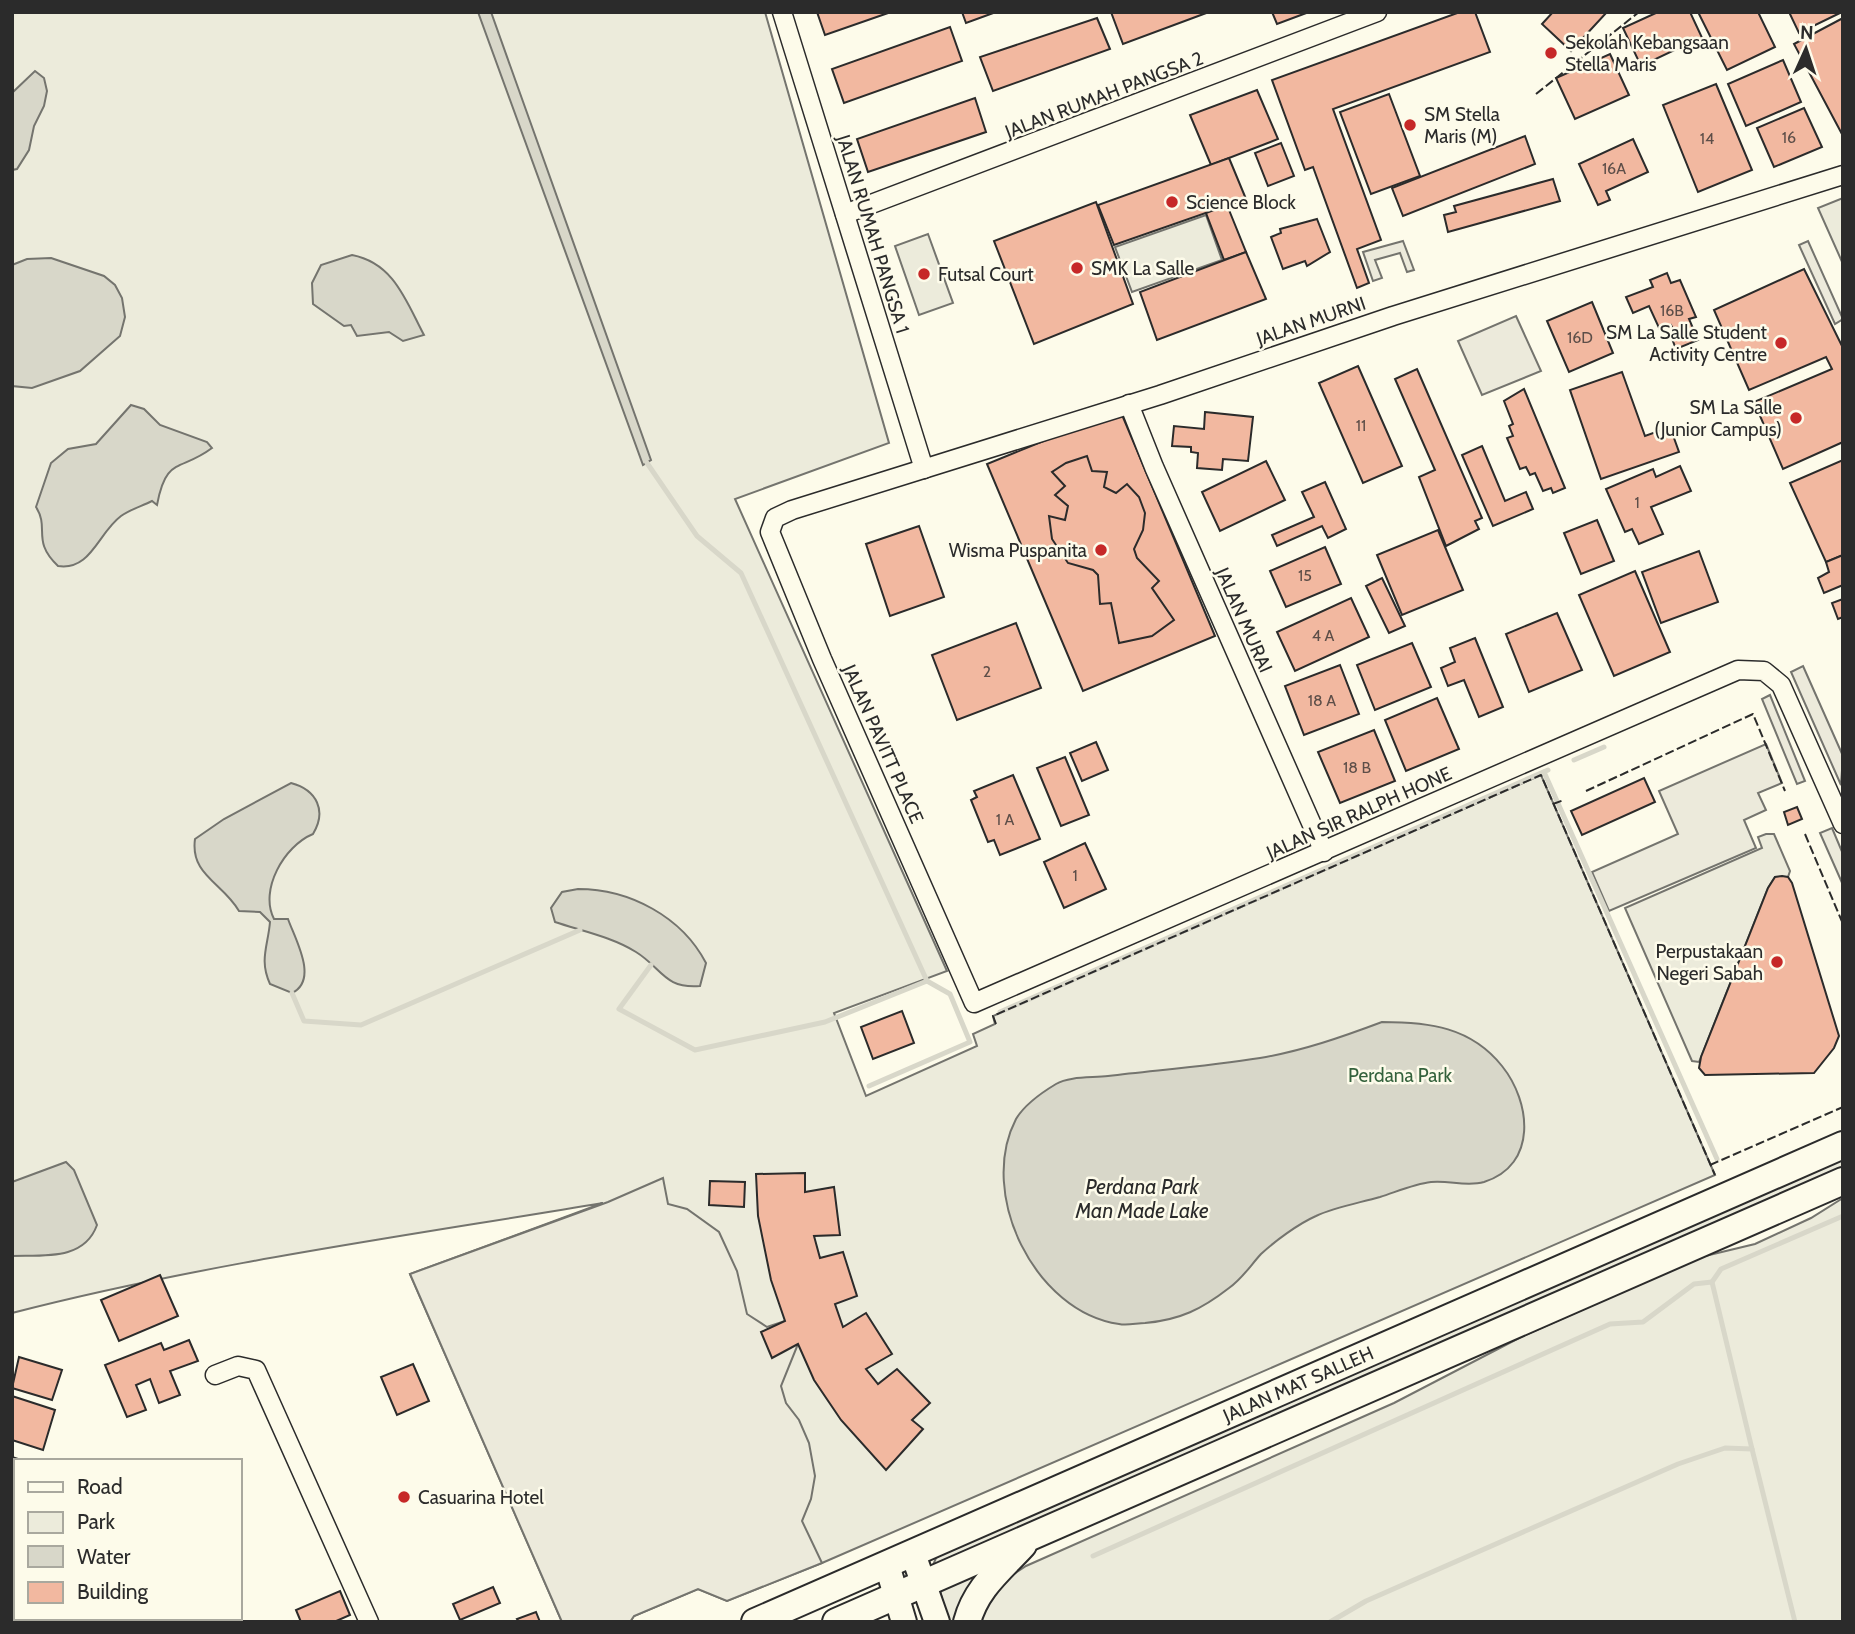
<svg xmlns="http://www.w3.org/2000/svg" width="1855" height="1634" viewBox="0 0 1855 1634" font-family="Cabin,sans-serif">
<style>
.green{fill:#ecebdb;stroke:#74746e;stroke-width:2}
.parking{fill:#eceadb;stroke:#74746e;stroke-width:2}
.water{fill:#d8d7c9;stroke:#74746e;stroke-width:2}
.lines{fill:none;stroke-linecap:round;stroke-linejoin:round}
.stream{stroke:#d8d7c9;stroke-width:5}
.building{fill:#f2b8a0;stroke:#2b2b2b;stroke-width:2}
.minor-casing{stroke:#2b2b2b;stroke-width:21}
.secondary-casing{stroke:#2b2b2b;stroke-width:28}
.primary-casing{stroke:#2b2b2b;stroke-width:30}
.minor{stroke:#fdfbea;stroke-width:18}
.secondary{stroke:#fdfbea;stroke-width:24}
.primary{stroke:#fdfbea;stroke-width:26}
.fence{stroke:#2b2b2b;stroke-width:2;stroke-dasharray:9 3.5;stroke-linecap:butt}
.poi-dot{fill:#c62828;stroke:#fdfbea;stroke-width:2.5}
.labels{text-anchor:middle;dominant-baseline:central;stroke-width:5;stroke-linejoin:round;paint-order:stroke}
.number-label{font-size:16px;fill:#5d4e48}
.poi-label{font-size:19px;fill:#2b2b2b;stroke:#fdfbea;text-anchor:start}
.street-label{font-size:19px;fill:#2b2b2b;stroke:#fdfbea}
.park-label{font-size:19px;fill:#34623c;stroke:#fdfbea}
.water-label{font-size:21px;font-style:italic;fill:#2b2b2b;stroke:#fdfbea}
</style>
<rect width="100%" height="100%" fill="#fdfbea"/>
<!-- green -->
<g class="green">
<path d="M12,12H765L889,443L735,499L947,971L834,1013L866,1096L977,1046L973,1034L995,1024L993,1016L1541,775L1715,1175L822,1563L727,1601L698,1589L634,1616L630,1622H562L410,1274L603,1203C406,1236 206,1263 12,1313Z"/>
<path d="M1843,198V264L1818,208Z"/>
<path d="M1206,215L1222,260L1132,292L1115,247Z"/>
<path d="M928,234L953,303L919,315L895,246Z"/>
<path d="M1766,834H1774L1790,871L1788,877H1775L1768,888L1699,1062L1692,1061L1625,908L1762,848L1758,837Z"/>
<path d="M1843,1156V1168L935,1567L933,1565L936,1558L949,1550Z"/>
<path d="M1843,1198V1622H977L999,1584L1026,1566L1394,1403L1521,1337L1701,1257L1755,1244L1811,1218Z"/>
<path d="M983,1569L956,1622H947L940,1590Z"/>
</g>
<!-- parking -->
<g class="parking">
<path d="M1403,241L1414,270L1407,272L1400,253L1375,260L1382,278L1373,281L1363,252Z"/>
<path d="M1808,241L1843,319L1835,324L1799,245Z"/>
<path d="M1516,316L1541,371L1482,395L1458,341Z"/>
<path d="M1803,666L1843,756L1841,785L1791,672Z"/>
<path d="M1770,695L1805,781L1797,784L1762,699Z"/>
<path d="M1766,744L1782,783L1758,793L1766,810L1744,820L1756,848L1609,911L1592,872L1678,834L1659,791Z"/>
<path d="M1832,828L1843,854V885L1820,833Z"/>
<path d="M663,1178L668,1204L687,1209L719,1232L737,1271L747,1314L767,1327L785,1321L798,1344L781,1386L786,1403L799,1420L809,1443L815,1476L811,1499L802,1521L822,1563L727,1601L698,1589L634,1616L630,1622H562L410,1274L608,1202Z"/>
</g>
<!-- water -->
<g class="water">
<path d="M478,12H491L651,460L643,465Z"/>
<path d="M35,71L44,78L47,91L44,106L34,126L29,150L17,169L12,170V93Z"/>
<path d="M352,255C394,263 406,301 424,335L403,341L389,332L357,336L351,325L344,326L313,304L312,283L321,265Z"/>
<path d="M51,258L104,276L115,285L122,298L125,317L120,336L80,371L32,388L12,386V265L27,259Z"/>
<path d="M131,405L144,409L160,425L207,442L212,448C180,472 166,456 157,505L152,501C142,506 129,510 121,516C98,533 91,571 58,566C31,540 50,529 36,507L51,463L68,449L96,444Z"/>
<path d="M291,783C317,790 327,811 313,834C284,846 259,890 274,919H288C295,939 319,980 292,993L270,984C259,960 268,946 270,922L260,912L239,911C223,883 190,875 195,839L224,819Z"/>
<path d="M578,889C630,889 682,917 706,963L700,986C664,989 662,968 636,952C612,937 582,931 555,922L551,908L562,892Z"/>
<path d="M1382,1022C1429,1022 1471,1027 1502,1066C1531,1102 1538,1165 1484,1182C1466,1187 1449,1180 1431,1182C1414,1184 1396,1192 1380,1197C1359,1203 1335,1207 1316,1216C1298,1224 1275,1241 1261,1254C1250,1266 1242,1279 1229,1288C1202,1309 1180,1320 1145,1323C1137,1323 1127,1326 1119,1324C1035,1312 977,1194 1016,1119C1025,1104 1041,1093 1056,1084C1069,1076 1092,1078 1108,1076C1159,1070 1210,1066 1260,1058C1302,1051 1342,1037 1382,1022Z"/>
<path d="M66,1162L74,1170L97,1225C84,1261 43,1255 12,1256V1182Z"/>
</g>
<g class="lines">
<!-- stream -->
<g class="stream">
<path d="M647,463L697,536L741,573L927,981L950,994L970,1042L869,1086"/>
<path d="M1574,760L1604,747"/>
<path d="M1544,772L1717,1159"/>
<path d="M651,965L619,1009L695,1050L825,1022L927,981"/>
<path d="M292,993L304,1021L361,1025L580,930"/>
<path d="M1000,1012L1548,770"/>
<path d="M1752,1449L1712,1282L1721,1269L1843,1216"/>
<path d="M1093,1556L1610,1324L1643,1322L1694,1284L1712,1282"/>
<path d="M1330,1622L1366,1601L1678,1464L1725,1448L1752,1449L1795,1622"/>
</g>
</g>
<!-- building -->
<g class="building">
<path d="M817,12H891L825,35Z"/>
<path d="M962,12H996L966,23Z"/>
<path d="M1111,12H1209L1123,44Z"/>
<path d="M1272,12H1309L1277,24Z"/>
<path d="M1460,12H1475L1490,52L1333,109L1381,240L1357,249L1369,283L1357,288L1313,167L1305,170L1272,80Z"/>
<path d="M1553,12H1607L1571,51L1542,24Z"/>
<path d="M1658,12H1690L1704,42L1687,49L1685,45L1641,66L1623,28Z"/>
<path d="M1698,12H1758L1775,47L1727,70Z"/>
<path d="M1789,12H1842L1799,33Z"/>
<path d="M1097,18L1110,49L993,91L980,57Z"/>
<path d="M1843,18V136L1794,44Z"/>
<path d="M950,27L962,61L844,103L832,69Z"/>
<path d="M1610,54L1629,95L1575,119L1556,78Z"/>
<path d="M1783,60L1801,102L1746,126L1728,84Z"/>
<path d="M1716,84L1752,170L1698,192L1663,105Z"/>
<path d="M1257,90L1278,139L1211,165L1190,115Z"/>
<path d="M1389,94L1420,176L1371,194L1340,112Z"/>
<path d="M975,98L986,132L868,172L857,139Z"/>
<path d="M1804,108L1822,147L1774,167L1757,128Z"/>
<path d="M1525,136L1535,164L1403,216L1392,188Z"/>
<path d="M1633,139L1648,172L1606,191L1610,200L1598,205L1579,164Z"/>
<path d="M1281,143L1294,176L1268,186L1255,153Z"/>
<path d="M1229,158L1246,199L1114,245L1098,205Z"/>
<path d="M1553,179L1560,201L1448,232L1444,215L1456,212L1454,206Z"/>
<path d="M1096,202L1133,304L1034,344L994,241Z"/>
<path d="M1227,205L1246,252L1224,260L1206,213Z"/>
<path d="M1317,219L1330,252L1307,266L1305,261L1283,269L1271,237L1281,233L1280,229Z"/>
<path d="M1246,252L1266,299L1157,340L1140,292Z"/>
<path d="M1804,269L1843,348V442L1783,469L1754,402L1832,369L1826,357L1749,390L1714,310Z"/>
<path d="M1667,273L1671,283L1680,280L1696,317L1689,319L1698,340L1676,349L1669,331L1673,329L1671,325L1660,330L1649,306L1633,313L1626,297L1653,287L1650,280Z"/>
<path d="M1592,302L1613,353L1569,372L1547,321Z"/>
<path d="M1358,366L1402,466L1363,483L1319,383Z"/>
<path d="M1417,369L1482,518L1475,521L1479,529L1446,546L1419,477L1435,470L1395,379Z"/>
<path d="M1622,372L1645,436L1670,427L1679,452L1601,479L1570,390Z"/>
<path d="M1524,389L1565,488L1553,493L1551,488L1543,491L1535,473L1530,475L1526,467L1520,469L1507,438L1513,436L1509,426L1513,424L1504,401Z"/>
<path d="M1120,410L1215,636L1083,691L987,464Z"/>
<path d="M1205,412L1253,417L1248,461L1223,459L1222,470L1197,468L1198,453L1191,452V447L1172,446L1174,426L1204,429Z"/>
<path d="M1482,446L1505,501L1526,492L1533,509L1493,526L1462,455Z"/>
<path d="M1087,456L1092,471L1107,472L1104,487L1116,493L1127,484L1139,497L1145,513L1143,530L1134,549L1137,558L1159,581L1152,588L1174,620L1152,636L1119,643L1111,603L1100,604L1098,575L1093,570L1068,563L1052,539L1049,516L1065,520L1068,506L1055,495L1065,486L1052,472L1066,463Z"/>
<path d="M1843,460V555L1826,562L1790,483Z"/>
<path d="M1266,461L1285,500L1220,531L1202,492Z"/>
<path d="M1680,466L1691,491L1651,507L1663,534L1639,544L1632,529L1625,532L1606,489L1653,469L1656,477Z"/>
<path d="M1325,482L1346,529L1328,538L1322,526L1277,546L1272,535L1314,517L1302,492Z"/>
<path d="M1597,520L1614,561L1581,574L1564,533Z"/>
<path d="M919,526L944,597L890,616L866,544Z"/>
<path d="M1438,530L1463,590L1402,615L1377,555Z"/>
<path d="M1325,547L1341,584L1286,607L1270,571Z"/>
<path d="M1699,551L1718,602L1661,623L1642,572Z"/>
<path d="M1843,555V585L1824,593L1818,578L1829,572L1826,562Z"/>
<path d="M1635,571L1670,652L1614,676L1579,595Z"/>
<path d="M1382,578L1405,626L1389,633L1366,586Z"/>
<path d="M1351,598L1369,637L1295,671L1277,632Z"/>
<path d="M1843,599V617L1838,619L1832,603Z"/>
<path d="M1557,613L1582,670L1529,692L1506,634Z"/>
<path d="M1016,623L1041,688L957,720L932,655Z"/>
<path d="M1475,638L1503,707L1479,717L1464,680L1448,686L1441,668L1455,662L1450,648Z"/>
<path d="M1412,643L1431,687L1375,710L1357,665Z"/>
<path d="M1340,665L1359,714L1304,735L1285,686Z"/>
<path d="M1437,698L1459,749L1406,771L1385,720Z"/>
<path d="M1374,730L1395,781L1340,803L1318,752Z"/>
<path d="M1096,742L1108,770L1082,781L1070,753Z"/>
<path d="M1065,757L1089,815L1061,826L1037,768Z"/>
<path d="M1013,775L1040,839L1000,855L994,840L988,842L971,800L977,797L974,791Z"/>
<path d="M1644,778L1655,802L1582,835L1571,811Z"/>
<path d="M1797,807L1802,819L1788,825L1784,812Z"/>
<path d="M1085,843L1106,889L1064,908L1044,862Z"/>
<path d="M1782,876L1788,877L1792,883L1839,1036L1834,1048L1814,1073L1705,1075L1699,1068L1701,1057L1768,888L1775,877Z"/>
<path d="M902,1011L914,1043L873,1059L861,1027Z"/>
<path d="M805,1173V1192L834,1187L840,1235L814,1236L820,1258L843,1252L857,1296L835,1304L843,1327L866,1313L892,1354L866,1369L878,1384L897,1369L930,1403L912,1420L923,1429L886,1470L841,1420L814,1380L798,1344L772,1358L761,1332L785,1321L771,1280L758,1216L756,1174Z"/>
<path d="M710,1181L745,1182L744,1207L709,1205Z"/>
<path d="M160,1275L178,1316L119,1341L101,1300Z"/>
<path d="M189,1340L198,1361L170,1371L180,1395L159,1403L150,1379L136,1385L146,1410L127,1417L105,1365L161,1343L164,1350Z"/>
<path d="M19,1357L62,1370L52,1400L12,1388Z"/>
<path d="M413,1364L429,1401L397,1415L381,1377Z"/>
<path d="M12,1396L55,1410L43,1450L12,1440Z"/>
<path d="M12,1457L24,1461H16V1509L12,1508Z"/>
<path d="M12,1550L16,1551V1589L12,1588Z"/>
<path d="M493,1587L500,1603L460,1620L453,1604Z"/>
<path d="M340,1591L350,1615L334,1622H301L296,1610Z"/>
<path d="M536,1612L540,1622H519L517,1619Z"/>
<path d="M125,1618H175L173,1622H128Z"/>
</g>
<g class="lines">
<defs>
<g id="minor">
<path d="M782,12L924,469"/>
<path d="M1843,175L1393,316L1160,395L792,510L775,518L770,532L822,659L974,1003L1738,670L1764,671L1781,685L1843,824"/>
<path d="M845,214L1377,12"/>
<path d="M1129,404L1154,467L1324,852"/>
<path d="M215,1375L238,1366L256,1370L369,1622"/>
</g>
<g id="secondary">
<path d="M913,1554L937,1622"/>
<path d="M887,1565L904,1622"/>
</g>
<g id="primary">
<path id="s1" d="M755,1622L1843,1145"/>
<path d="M836,1622L1843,1181"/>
<path d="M967,1622C976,1588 1000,1570 1023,1545"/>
</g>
</defs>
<!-- minor casing -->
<use href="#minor" class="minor-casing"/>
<!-- secondary casing -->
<use href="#secondary" class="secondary-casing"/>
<!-- primary casing -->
<use href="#primary" class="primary-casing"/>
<!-- minor -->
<use href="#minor" class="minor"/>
<!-- secondary -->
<use href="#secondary" class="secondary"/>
<!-- primary -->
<use href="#primary" class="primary"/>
<!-- fence -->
<g class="fence">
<path d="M1536,94L1639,12"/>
<path d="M1586,791L1753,714L1785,791"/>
<path d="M1553,804L1564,800"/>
<path d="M1805,834L1843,924"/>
<path d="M996,1024L993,1016L1541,775L1715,1175"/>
<path d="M1710,1165L1843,1107"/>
</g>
</g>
<!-- markers -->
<g class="poi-dot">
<circle cx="1551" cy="53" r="7"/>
<circle cx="1410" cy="125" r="7"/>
<circle cx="1172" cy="202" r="7"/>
<circle cx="1077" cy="268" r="7"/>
<circle cx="924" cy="274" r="7"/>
<circle cx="1781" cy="343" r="7"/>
<circle cx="1796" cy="418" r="7"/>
<circle cx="1101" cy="550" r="7"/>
<circle cx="1777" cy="962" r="7"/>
<circle cx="404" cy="1497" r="7"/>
</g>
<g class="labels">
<!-- number labels -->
<g class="number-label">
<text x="1789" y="137">16</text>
<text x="1707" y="138">14</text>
<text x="1614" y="168">16A</text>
<text x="1672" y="310">16B</text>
<text x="1580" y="337">16D</text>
<text x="1361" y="425">11</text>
<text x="1637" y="502">1</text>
<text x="1305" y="575">15</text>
<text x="1323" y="635">4 A</text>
<text x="987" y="671">2</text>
<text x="1322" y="700">18 A</text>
<text x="1357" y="767">18 B</text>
<text x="1005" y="819">1 A</text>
<text x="1075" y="875">1</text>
</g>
<!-- poi labels -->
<g class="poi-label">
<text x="1565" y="42">Sekolah Kebangsaan<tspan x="1565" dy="22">Stella Maris</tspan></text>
<text x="1424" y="114">SM Stella<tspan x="1424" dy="22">Maris (M)</tspan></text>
<text x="1186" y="202">Science Block</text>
<text x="1091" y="268">SMK La Salle</text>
<text x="938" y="274">Futsal Court</text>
<text x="1767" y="332" text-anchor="end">SM La Salle Student<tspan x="1767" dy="22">Activity Centre</tspan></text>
<text x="1782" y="407" text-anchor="end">SM La Salle<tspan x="1782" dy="22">(Junior Campus)</tspan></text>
<text x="1087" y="550" text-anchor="end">Wisma Puspanita</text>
<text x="1763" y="951" text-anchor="end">Perpustakaan<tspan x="1763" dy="22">Negeri Sabah</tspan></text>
<text x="418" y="1497">Casuarina Hotel</text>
</g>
<!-- street labels -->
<g class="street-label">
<text transform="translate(1104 95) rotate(-21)">JALAN RUMAH PANGSA 2</text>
<text transform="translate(873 234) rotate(73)">JALAN RUMAH PANGSA 1</text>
<text transform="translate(1311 321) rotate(-19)">JALAN MURNI</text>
<text transform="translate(1244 620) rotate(66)">JALAN MURAI</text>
<text transform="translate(883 744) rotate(66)">JALAN PAVITT PLACE</text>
<text transform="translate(1359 813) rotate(-24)">JALAN SIR RALPH HONE</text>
<text stroke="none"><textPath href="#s1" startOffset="593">JALAN MAT SALLEH</textPath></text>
</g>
<!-- park labels -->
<g class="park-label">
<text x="1400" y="1075">Perdana Park</text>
</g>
<!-- water labels -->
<g class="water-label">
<text x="1142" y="1186">Perdana Park<tspan x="1142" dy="24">Man Made Lake</tspan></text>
</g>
</g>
<!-- border -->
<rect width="1855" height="1634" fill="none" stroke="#2b2b2b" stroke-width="28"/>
<!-- legend -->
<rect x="14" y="1459" width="228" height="161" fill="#fdfbea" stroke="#a9a89e" stroke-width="2"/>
<rect x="28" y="1482" width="35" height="10" fill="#fdfbea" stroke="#a9a89e" stroke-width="2"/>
<text x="77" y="1494" font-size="21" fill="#2b2b2b">Road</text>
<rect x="28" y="1512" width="35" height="21" fill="#ecebdb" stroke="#a9a89e" stroke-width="2"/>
<text x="77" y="1529" font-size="21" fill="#2b2b2b">Park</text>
<rect x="28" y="1546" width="35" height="21" fill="#d8d7c9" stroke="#a9a89e" stroke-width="2"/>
<text x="77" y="1564" font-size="21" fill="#2b2b2b">Water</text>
<rect x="28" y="1582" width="35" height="21" fill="#f2b8a0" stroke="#a9a89e" stroke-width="2"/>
<text x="77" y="1599" font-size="21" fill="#2b2b2b">Building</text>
<!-- north arrow -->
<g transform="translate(1806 49) rotate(3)" stroke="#fdfbea" stroke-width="5" paint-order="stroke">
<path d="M0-5L12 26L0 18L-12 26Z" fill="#2b2b2b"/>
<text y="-10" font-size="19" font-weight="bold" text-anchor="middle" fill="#2b2b2b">N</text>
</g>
</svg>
